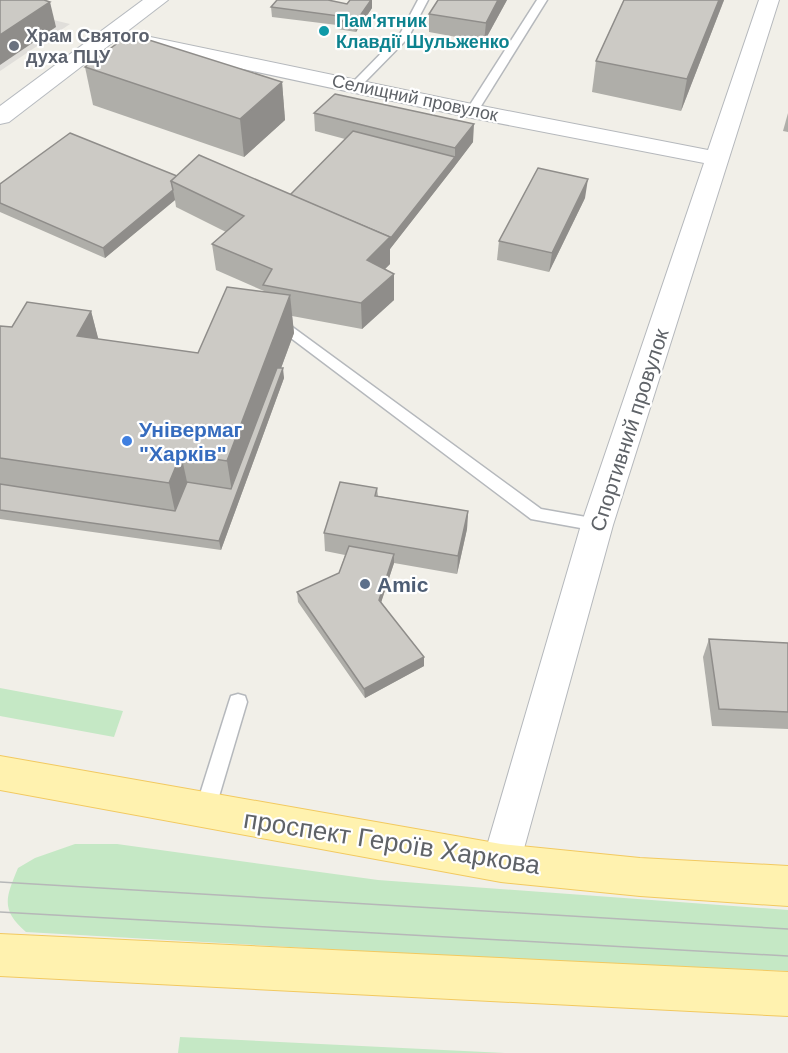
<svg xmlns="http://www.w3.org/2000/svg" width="788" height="1053" viewBox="0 0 788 1053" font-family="Helvetica,sans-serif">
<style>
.industrial{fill:#e0deda}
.green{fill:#c5e8c5}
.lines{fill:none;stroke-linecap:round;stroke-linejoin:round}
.service-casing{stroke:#b5b8bc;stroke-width:3}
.minor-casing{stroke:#b5b8bc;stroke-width:2}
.secondary-casing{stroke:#b6babf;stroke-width:2}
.primary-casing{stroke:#f2c960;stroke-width:2}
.service{fill:#fff;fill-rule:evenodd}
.minor{fill:#fff;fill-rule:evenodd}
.secondary{fill:#fff;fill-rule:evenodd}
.primary{fill:#fff2af;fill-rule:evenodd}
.tram{stroke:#b6b7b8;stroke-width:1.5}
.wall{fill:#afaea9}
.shaded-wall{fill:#8f8d8a}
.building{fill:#cccac5;stroke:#8f8d8a;stroke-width:1.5}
.culture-dot{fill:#0f9aa8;stroke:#fff;stroke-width:2}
.worship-dot{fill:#6b7280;stroke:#fff;stroke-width:2}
.shop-dot{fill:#3f7fe0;stroke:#fff;stroke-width:2}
.service-dot{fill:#5c6f8a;stroke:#fff;stroke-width:2}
.labels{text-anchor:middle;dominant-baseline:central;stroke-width:4.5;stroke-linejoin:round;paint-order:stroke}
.far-culture-label{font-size:18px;font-weight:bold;fill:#0d838f;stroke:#fff;text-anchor:start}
.far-worship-label{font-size:18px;font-weight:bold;fill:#5b616d;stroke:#fff;text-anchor:start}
.far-street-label{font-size:18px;fill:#5f6368;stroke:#fff}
.shop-label{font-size:21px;font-weight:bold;fill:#366cbe;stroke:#fff;text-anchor:start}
.street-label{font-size:21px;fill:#5f6368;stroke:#fff}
.service-label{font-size:21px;font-weight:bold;fill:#4e5e75;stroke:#fff;text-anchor:start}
.near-street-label{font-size:26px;fill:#5f6368;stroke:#fff}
</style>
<rect width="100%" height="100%" fill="#f1efe8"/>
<!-- industrial -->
<path class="industrial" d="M0,7L70,24L0,71Z"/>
<!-- green -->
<g class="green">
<path d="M0,688L123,711L114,737L0,716Z"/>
<path d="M75,844H117L378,880L788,910V971L502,959L26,932C0,910 6,897 18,868L35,858Z"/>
<path d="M180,1037L505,1053H178Z"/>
</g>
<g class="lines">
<defs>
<g id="service">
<path d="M418,0H428L408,38L360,87H352V83L400,34Z"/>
<path d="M537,0H547L476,114H468L466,111Z"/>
<path d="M276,315L541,509L603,520L605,525L603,530L597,531L531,519L271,323L269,320Z"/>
<path d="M238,694L245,696L247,702L215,810L212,816L205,819L198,816L195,810L229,702L231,696Z"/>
</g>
<path id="minor" d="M759,0H779L613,525L520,863L515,876L501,881L487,876L482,863L581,525L704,163L472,118L112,41L104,40L101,35L104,30L112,29L472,104L708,150Z"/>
<path id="secondary" d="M143,0H168L9,122L0,124V106Z"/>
<g id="primary">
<path d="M0,756L501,844L640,858L788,866V906L640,896L501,882L0,790Z"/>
<path d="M0,934L788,972V1016L0,976Z"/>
</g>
</defs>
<!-- service casing -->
<use href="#service" class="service-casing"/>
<!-- minor casing -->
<use href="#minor" class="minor-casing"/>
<!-- secondary casing -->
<use href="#secondary" class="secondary-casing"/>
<!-- primary casing -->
<use href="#primary" class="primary-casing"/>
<!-- service -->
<use href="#service" class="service"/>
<!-- minor -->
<use href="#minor" class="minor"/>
<!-- secondary -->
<use href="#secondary" class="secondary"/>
<!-- primary -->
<use href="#primary" class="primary"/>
<!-- tram -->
<g class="tram">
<path d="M0,882L788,929"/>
<path d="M0,912L788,956"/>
</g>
</g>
<!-- wall -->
<g class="wall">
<path d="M507,0L484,42L429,32V14Z"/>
<path d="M624,0H724L681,111L592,92L596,61Z"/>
<path d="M347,4L372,8L356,32L337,29V25L272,17L271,7Z"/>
<path d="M85,67L282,82L285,120L244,157L93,105Z"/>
<path d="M314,113L473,142L454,167L390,249V264L385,269L394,300L362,329L292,316L294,333L281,368L284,378L221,550L0,519V326L12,327L91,311L98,339L198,353L264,291L216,270L212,244L226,232L176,207L175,200L105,258L0,212V184L177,176L290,195L345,139L315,131Z"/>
<path d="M788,113V132L783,131Z"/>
<path d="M585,198L549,272L497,260L499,241Z"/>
<path d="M377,488L378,496L468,511L467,529L457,574L394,563L381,602L424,666L365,698L298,602L297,592L339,573L345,555L325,551L324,533Z"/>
<path d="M709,639L788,643V729L712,726L703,657Z"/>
</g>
<!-- shaded-wall -->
<g class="shaded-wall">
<path d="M371,0H372V8L356,32L355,23Z"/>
<path d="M498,0H507L484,42L486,23Z"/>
<path d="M719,0H724L681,111L687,79Z"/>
<path d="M50,2L56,27L0,65V35Z"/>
<path d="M282,82L285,120L244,157L240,119Z"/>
<path d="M474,124L473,142L454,167L390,249V264L368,286L367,260L455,157V148Z"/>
<path d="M588,179L585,198L549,272L552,253Z"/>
<path d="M173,190L175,200L105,258L103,248Z"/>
<path d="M394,274V300L362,329L361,303Z"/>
<path d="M290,295L294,333L233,498L227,461Z"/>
<path d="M91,311L101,349L77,336Z"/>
<path d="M283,368L284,378L221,550L219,541Z"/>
<path d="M181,454L189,491L177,521L169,483Z"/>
<path d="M468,511L467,529L457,574L458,556Z"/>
<path d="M394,554V563L379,609V600Z"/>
<path d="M424,657V666L365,698L364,689Z"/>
</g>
<!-- building -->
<g class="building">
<path d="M0,0H44L50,2L0,35Z"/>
<path d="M277,0H328L347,4L350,0H371L355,23L336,20L339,16L271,7Z"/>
<path d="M438,0H498L486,23L429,14Z"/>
<path d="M624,0H719L687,79L596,61Z"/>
<path d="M130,34L282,82L240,119L85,67Z"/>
<path d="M335,94L474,124L455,148L314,113Z"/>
<path d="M353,131L455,157L390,239V237L290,195Z"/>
<path d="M70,133L177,176L171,181L173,190L103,248L0,203V184Z"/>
<path d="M199,155L390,237L367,260L394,274L361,303L263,285L272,269L212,244L244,216L171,181Z"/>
<path d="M538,168L588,179L552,253L499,241Z"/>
<path d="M227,287L290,295L227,461L181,454L169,483L0,458V326L12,327L27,302L91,311L77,336L198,353Z"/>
<path d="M277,368H283L219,541L0,510V484L175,511L187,482L231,489Z"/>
<path d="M340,482L377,488L375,496L468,511L458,556L324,533Z"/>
<path d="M349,546L394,554L379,600L424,657L364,689L297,592L339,573Z"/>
<path d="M709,639L788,643V712L719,709Z"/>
</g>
<!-- markers -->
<circle class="culture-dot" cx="324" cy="31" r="6"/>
<circle class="worship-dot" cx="14" cy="46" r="6"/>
<circle class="shop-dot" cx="127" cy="441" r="6"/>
<circle class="service-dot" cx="365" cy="584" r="6"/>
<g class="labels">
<!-- far-culture labels -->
<g class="far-culture-label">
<text x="336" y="21">Пам'ятник<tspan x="336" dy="21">Клавдії Шульженко</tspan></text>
</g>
<!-- far-worship labels -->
<g class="far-worship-label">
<text x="26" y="36">Храм Святого<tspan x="26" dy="21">духа ПЦУ</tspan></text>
</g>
<!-- far-street labels -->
<g class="far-street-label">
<text transform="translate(415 98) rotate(12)">Селищний провулок</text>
</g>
<!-- shop labels -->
<g class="shop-label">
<text x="139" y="429">Універмаг<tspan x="139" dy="24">"Харків"</tspan></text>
</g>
<!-- street labels -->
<g class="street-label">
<text transform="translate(629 430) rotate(-72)">Спортивний провулок</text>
</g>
<!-- service labels -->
<g class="service-label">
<text x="377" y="584">Amic</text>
</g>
<!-- near-street labels -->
<g class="near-street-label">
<text transform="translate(392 842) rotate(9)">проспект Героїв Харкова</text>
</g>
</g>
</svg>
